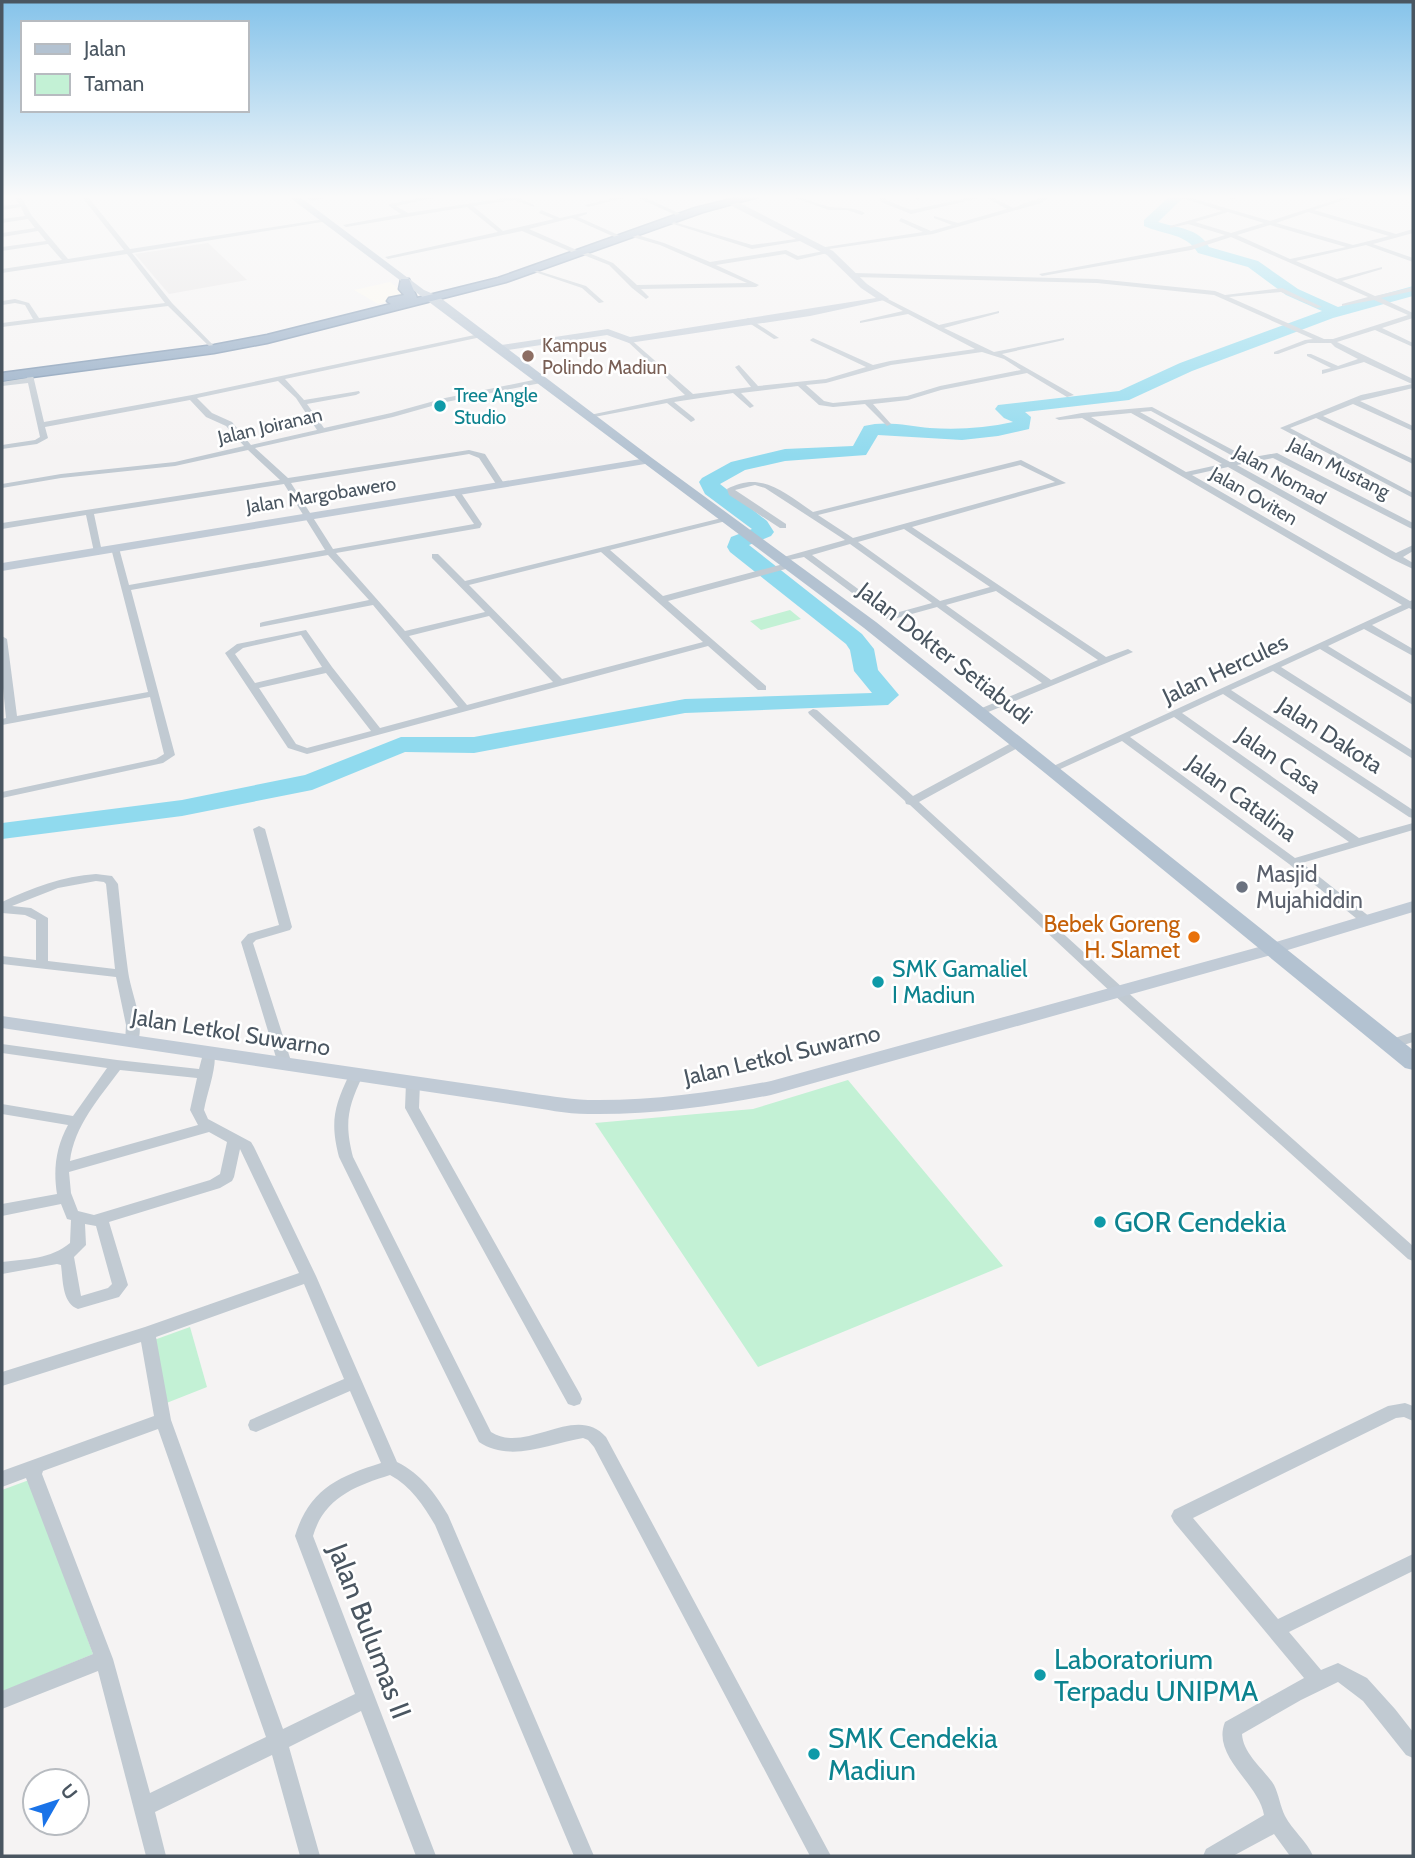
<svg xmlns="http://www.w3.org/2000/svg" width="1415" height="1858" viewBox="0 0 1415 1858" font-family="Cabin,sans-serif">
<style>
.commercial{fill:#fdf9ef}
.education{fill:#e6e4e5}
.green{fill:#c3f1d5}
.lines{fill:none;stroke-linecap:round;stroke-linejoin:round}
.river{fill:#90daee;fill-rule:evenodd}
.highway-casing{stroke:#7690ad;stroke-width:3}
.street{fill:#c1cad2;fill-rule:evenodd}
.secondary{fill:#c1cbd6;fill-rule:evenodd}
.primary{fill:#b3c2d1;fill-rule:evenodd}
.highway{fill:#8ba5c1;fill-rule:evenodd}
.education-dot{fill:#8d6e63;stroke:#fff;stroke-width:2.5}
.culture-dot{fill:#0f9aa8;stroke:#fff;stroke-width:2.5}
.worship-dot{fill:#6b7280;stroke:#fff;stroke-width:2.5}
.food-dot{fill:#e8710a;stroke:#fff;stroke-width:2.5}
.labels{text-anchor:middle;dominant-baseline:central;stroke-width:5;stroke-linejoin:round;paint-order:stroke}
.far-education-label{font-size:19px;fill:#785e54;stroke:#fff;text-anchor:start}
.far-culture-label{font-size:19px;fill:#0d838f;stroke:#fff;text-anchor:start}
.far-street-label{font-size:19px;fill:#4a5661;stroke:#fff}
.street-label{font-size:23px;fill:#4a5661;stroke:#fff}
.worship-label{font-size:23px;fill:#5b616d;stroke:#fff;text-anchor:start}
.food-label{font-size:23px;fill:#c56008;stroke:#fff;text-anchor:end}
.culture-label{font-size:23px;fill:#0d838f;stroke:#fff;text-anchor:start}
.near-culture-label{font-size:28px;fill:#0d838f;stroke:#fff;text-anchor:start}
.near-street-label{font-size:28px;fill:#4a5661;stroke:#fff}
</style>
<rect width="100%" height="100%" fill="#f5f3f3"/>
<!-- commercial -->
<path class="commercial" d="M390,282L408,296L378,304L354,290Z"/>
<!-- education -->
<path class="education" d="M208,243L247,280L169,294L135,254Z"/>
<!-- green -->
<g class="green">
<path d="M790,610L801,619L761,630L750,621Z"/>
<path d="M848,1080L1003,1266L758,1367L595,1123L753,1109Z"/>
<path d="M190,1327L207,1387L164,1404L154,1340Z"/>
<path d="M29,1480L93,1654L2,1692V1490Z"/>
</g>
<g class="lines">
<!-- river -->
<path class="river" d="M1169,197H1184L1158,222C1177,228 1199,228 1209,247L1258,261L1298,289L1338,307L1413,286V296L1333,318L1192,371L1129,400L1025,412L1031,417L1029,429L998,436L962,440L878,435L866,455L785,461L745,470L720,484L767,521L774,532L771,536L749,545L862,634L874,649L878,670L899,695L888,705L685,713L474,753L405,752L312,790L182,816L2,839V823L182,800L305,775L401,737H474L685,699L872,693L854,671L850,650L846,644L730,552L727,547L731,537L752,529L705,494L699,482L702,478L731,462L785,449L853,446L864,426C887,420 908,426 930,428C958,430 986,428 1013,422L1004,418L995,409L998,405L1119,391L1180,363L1322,311L1286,295L1248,267L1198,253C1186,233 1164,235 1144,226V220Z"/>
<defs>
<path id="highway" d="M740,197H758L703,212L506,282L267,343L214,353L2,381V373L214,345L267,335L391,304L387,301L389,298L404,295L399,289L401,279H409L417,298L498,278L695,208Z"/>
</defs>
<!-- highway casing -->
<use href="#highway" class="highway-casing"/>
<!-- street -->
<g class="street">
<path d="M15,197H21L32,216L68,259L124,250L82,197H88L130,249L325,219L328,221L132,253L172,303L216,348L217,349L214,351L168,306L2,327V323L33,319L25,305L15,303L2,305V301L15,299L29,303L39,318L165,303L127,254L2,273V269L62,260L48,244L2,251V247L46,241L38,231L2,237V233L35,228L28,219L2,223V219L25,216L21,207L2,210V206L19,204Z"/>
<path d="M426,197H438L396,206L408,213L511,197H524L521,199L534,205V207L514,200L473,206L503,231L554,219L539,213L541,210L560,218L587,212V214L578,217L623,237V239H619L572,218L529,229L579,251H584L613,263L637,285L747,283L660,245L629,236L631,233L664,243L710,262L786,250L798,256L829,250L832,252L797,260L785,254L716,265L759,285L756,287L641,289L649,297L646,299L632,288L609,265L581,254H576L522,231L388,259L385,257L498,232L467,207L346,227L343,225L401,214L389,206V204Z"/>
<path d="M618,197H628L588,207L585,205Z"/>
<path d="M636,197H644L685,216L680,217Z"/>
<path d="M792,197C806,197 818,205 831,207C845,209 851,206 865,213L862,215L847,210H829Z"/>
<path d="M879,197H885L886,200L911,210L973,197H984L911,214L881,202Z"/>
<path d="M913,197H919L920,198L917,200Z"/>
<path d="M985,197H992L1013,208C1024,204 1038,197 1050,197L1041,203L933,234L822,250L819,248L923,232L899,221L901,218L931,231L952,225L934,218V216L958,223L1007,209Z"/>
<path d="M1179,197H1188L1270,221L1345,197H1353L1314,210L1396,234L1413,229V233L1373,244L1413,258V262L1366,245L1296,261L1337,279L1382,267V269L1342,281L1375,296L1413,287V291L1381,298L1413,313V318L1382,328L1413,343V347L1375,330L1337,342L1413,379V388L1360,401L1413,426V431L1353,404L1323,416L1413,459V464L1316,418L1290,428L1413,493V498L1280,428L1361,395L1412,384L1364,362L1322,374V370L1331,368L1307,356V354H1311L1338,366L1358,359L1335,347L1331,343H1308L1278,354H1274V352L1305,340L1313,339L1214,295L1097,283L853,277L850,275L853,273L1097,279L1215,291L1225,295L1282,288L1322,307L1317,308L1281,292L1229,297L1324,339H1333L1408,315L1374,300L1342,306V304L1368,297L1231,237L1191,250L1042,276L1039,274L1190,246L1225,235L1188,224L1170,228V226L1222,211ZM1228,212L1264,223L1231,233L1195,222ZM1308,212L1389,236L1353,245L1276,223ZM1270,225L1346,247L1290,259L1237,235Z"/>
<path d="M1228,197H1239L1230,200Z"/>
<path d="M667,220L752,245L803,238L806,240L752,249L667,222Z"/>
<path d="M532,269L586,286L604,302L599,303L582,288L532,271Z"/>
<path d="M882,298H886L939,325L999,311V313L944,328L994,352L1064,338V340L1002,354L1074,395L1067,397L1027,373L941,390L908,400L873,404L891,424L887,426L865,404L833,407L819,405L798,386L741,393L754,406L750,408L733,393L674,402L694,418L695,420L691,422L667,403L589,418L585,416L685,395L627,341L626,340L629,338L693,394L751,387L735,367L739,365L758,386L826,379L866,367L811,341L810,340L813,338L873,365L890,361L975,349L908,314L860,323V321L903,311L882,300ZM982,352L1004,359L1021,370L940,386L907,396L833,403L824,401L806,385L826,383L891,365Z"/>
<path d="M748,318L750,319L779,338L774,339L746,321L745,320Z"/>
<path d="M484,333L486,334V336L285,379L304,400L359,391L360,393L356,395L307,404L324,428L391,413L445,398L543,378L547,380L546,382L446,402L393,417L255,448L288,478L469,450L485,454L505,485L504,487H498L479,458L469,454L291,483L333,549L474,524L452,492L459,490L482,524L480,528L336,553L405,631L485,612L432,558V554H438L465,581L730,516V520L610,550L663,596L787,563H793V567L668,601L766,686V690H758L708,646L311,753L307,754L288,748L225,653L237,644L306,630L332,667L380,728L458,707L373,605L260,627V623L263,622L369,600L328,555L131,590L175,755L163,763L2,798V792L156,759L164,754L150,697L2,725V719L6,718L2,678V636L7,639L17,716L148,692L111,548L112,546L119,548L129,585L325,550L284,484L94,514L102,552L98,555L94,552L86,515L2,529V523L280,480L248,450L175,466L61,478L2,488V484L61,474L175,462L244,446L226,426L206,417L190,400L45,427L48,438L37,444L2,449V445L35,440L40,437L28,383L2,386V382L27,378L26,371H32L44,422L192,395ZM278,381L296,398L317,430L251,445L232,422L212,413L197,398ZM601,552L703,642L562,679L469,585ZM489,616L553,682L467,705L409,636ZM301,635L322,667L255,683L235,654L243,648ZM326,673L371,731L307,748L296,744L259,688Z"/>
<path d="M1152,407L1248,458L1277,453L1413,523V529L1410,528L1273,458L1237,465L1396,553L1413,545V551L1403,557L1413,563V569L1392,559L1228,467L1192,475L1410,601L1413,600V610L1409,608L1372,625L1413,649V656L1364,629L1328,646L1413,698V705L1320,649L1281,667L1413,751V759L1273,671L1231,690L1413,810V818L1409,817L1223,694L1182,713L1359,838L1413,823V830L1302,863L1370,917L1372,920L1370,923H1362L1289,864L1122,741L1056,771L1052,772L1047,769L1402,605L1082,418L1059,420L1055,418L1082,413ZM1151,411L1240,460L1230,462L1140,412ZM1131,413L1222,464L1186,472L1091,417ZM1174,717L1349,842L1295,858L1130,737Z"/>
<path d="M1021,460L1066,483L912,527L1106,657L1128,649L1133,652L981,715L977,714V710L1042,683L937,607L890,620L887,619L804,557L780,562V558L845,540L765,488L755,485L735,490L786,524V528H780L729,495L727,489C761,470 785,493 813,512ZM1020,465L1055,482L853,538L818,515ZM904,529L990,587L940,601L858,542ZM850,544L932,603L892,614L812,555ZM996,591L1098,660L1051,680L946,605Z"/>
<path d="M813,709L817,710L913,796L1015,741H1023L1024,743L1023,745L919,802L1124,989L1413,1246V1261L1408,1259L1114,995L910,805L906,804L905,801L809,714L808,712Z"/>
<path d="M259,826L265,829L292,927L290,930L256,940L253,943L292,1064L290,1067H280L278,1064L241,942L248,934L279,925L253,829Z"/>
<path d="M96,874L112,876L118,884C121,913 124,942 128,971C131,994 146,1023 137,1045H127L125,1042L126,1025L116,977L2,964V956L36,960V920L25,915L2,913V902C32,888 63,876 96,874ZM96,881L104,882L106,884L115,969L48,961V918L31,908L12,906L58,888Z"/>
<path d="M1413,1032V1042L1391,1049L1386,1047L1384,1044L1386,1041Z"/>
<path d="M2,1044L117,1060L199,1069L204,1050H214C218,1065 207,1093 204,1110L208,1119L251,1142L254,1147L316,1276L397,1462C421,1474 435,1493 448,1515L594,1856H574L435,1525C423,1505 411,1486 390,1475C355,1486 324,1498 313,1536L436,1856H416L361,1711L289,1747L320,1856H300L272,1755L155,1812L166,1856H146L98,1671L2,1709V1691L93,1654L26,1478L2,1487V1471L154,1416L141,1342L2,1386V1372L145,1327L299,1273L240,1149L234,1177L232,1181L220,1188L109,1222L128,1285L119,1297L78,1309C62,1303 63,1280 61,1265L57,1264L2,1274V1262C26,1259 51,1259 70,1243L71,1220L67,1219L61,1204L2,1216V1204L57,1194C53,1169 56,1147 68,1125L2,1114V1104L73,1116L107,1068L2,1053ZM120,1070L197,1078L190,1110L198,1125L70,1161C74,1126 100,1097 120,1070ZM209,1132L227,1142L220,1174L210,1180L94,1215L78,1211L71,1193L69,1172ZM85,1224L96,1226L112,1284L108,1288L81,1296L74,1257L86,1245ZM304,1284L344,1379L250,1420L248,1425L250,1430L256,1432L350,1391L381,1463C337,1477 309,1490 295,1536L355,1694L283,1729L171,1420L156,1337ZM158,1429L266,1737L150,1793L113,1659L42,1474L43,1471Z"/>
<path d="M356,1070L361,1072L363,1075C348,1107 344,1122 353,1157L491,1432C526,1455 576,1402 606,1437L831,1856H810L594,1447L588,1440L583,1438C549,1444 510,1463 479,1442L339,1157C330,1122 334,1107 349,1075L351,1072Z"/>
<path d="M413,1078L418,1080L420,1083L419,1108L580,1394L582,1399L580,1404L574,1406L568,1404L405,1108L406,1083L408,1080Z"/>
<path d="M1405,1403L1413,1406V1421L1404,1417L1396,1418L1193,1518L1278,1619L1413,1554V1571L1289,1632L1321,1670L1338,1663L1367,1678L1395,1709L1413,1732V1758L1406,1755L1363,1701L1338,1682L1301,1700L1242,1734C1243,1754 1264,1769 1274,1785C1279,1795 1280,1806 1285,1816C1292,1830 1307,1841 1313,1856H1290L1274,1834L1233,1856H1203L1206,1849L1264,1815C1259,1783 1211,1757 1225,1722L1304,1678L1174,1522L1171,1516L1174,1510L1388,1406Z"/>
</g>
<!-- secondary -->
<g class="secondary">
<path d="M311,197H328L312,201L308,199Z"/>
<path d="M728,200H734L833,251L867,284L889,299L810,316L629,343L607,335L501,351L496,348L501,345L608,329L630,337L876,298L861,288L827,255L728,204Z"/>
<path d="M647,458L653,461L651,463L2,571V563Z"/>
<path d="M1413,901V912L1278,953L771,1095C710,1107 650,1115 588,1114C566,1114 544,1109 523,1106L2,1028V1016L523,1092C544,1095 566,1099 588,1100C650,1101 710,1093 771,1081L1266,945Z"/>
</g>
<!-- primary -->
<path class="primary" d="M289,197H300L424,290L438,296L652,458L876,622L1413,1050V1070L1405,1068L1045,773L864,628Z"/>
<!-- highway -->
<use href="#highway" class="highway"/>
</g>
<!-- sky -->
<linearGradient id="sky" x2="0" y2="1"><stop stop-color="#85c3ea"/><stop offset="0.43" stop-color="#fafafa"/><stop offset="1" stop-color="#fafafa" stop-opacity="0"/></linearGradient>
<rect width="1415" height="457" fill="url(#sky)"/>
<!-- markers -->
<circle class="education-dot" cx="528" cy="356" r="7"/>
<g class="culture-dot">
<circle cx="440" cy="406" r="7"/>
<circle cx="878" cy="982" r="7"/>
<circle cx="1100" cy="1222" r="7"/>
<circle cx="1040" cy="1675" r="7"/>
<circle cx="814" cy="1754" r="7"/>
</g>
<circle class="worship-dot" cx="1242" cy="887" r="7"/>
<circle class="food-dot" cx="1194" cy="937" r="7"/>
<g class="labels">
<!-- far-education labels -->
<g class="far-education-label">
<text x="542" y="345">Kampus<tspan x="542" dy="22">Polindo Madiun</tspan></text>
</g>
<!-- far-culture labels -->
<g class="far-culture-label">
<text x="454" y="395">Tree Angle<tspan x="454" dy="22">Studio</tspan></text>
</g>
<!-- far-street labels -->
<g class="far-street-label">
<text transform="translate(270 426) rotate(-13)">Jalan Joiranan</text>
<text transform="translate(1339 468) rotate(27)">Jalan Mustang</text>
<text transform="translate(1280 475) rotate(29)">Jalan Nomad</text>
<text transform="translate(321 495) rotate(-9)">Jalan Margobawero</text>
<text transform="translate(1254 496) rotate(30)">Jalan Oviten</text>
</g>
<!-- street labels -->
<g class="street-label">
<text transform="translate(945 653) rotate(38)">Jalan Dokter Setiabudi</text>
<text transform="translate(1225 669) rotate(-25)">Jalan Hercules</text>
<text transform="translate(1330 735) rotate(33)">Jalan Dakota</text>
<text transform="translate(1279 760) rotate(35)">Jalan Casa</text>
<text transform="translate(1242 798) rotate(36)">Jalan Catalina</text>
<text transform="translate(231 1032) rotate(9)">Jalan Letkol Suwarno</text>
<text transform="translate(782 1055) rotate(-13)">Jalan Letkol Suwarno</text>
</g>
<!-- worship labels -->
<g class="worship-label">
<text x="1256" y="874">Masjid<tspan x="1256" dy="26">Mujahiddin</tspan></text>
</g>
<!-- food labels -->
<g class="food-label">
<text x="1180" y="924">Bebek Goreng<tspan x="1180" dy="26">H. Slamet</tspan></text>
</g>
<!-- culture labels -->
<g class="culture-label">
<text x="892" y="969">SMK Gamaliel<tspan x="892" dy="26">I Madiun</tspan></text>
</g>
<!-- near-culture labels -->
<g class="near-culture-label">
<text x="1114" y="1222">GOR Cendekia</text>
<text x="1054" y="1659">Laboratorium<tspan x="1054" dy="32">Terpadu UNIPMA</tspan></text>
<text x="828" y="1738">SMK Cendekia<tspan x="828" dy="32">Madiun</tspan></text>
</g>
<!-- near-street labels -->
<g class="near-street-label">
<text transform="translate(370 1631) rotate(69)">Jalan Bulumas II</text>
</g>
</g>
<!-- border -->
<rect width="1415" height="1858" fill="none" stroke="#4a5661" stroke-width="7"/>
<!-- legend -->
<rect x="21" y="21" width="228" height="91" fill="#ffffff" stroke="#b7bbc0" stroke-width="2"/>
<rect x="35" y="44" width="35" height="10" fill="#b3c2d1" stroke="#b7bbc0" stroke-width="2"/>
<text x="84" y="56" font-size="21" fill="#4a5661">Jalan</text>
<rect x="35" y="74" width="35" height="21" fill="#c3f1d5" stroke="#b7bbc0" stroke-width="2"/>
<text x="84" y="91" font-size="21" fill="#4a5661">Taman</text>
<!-- north arrow -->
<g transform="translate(56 1802) rotate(51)"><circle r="33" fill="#ffffff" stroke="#b7bbc0" stroke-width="2"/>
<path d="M0-5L12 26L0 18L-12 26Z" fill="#1a73e8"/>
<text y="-10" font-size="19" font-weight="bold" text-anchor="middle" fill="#4a5661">U</text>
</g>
</svg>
